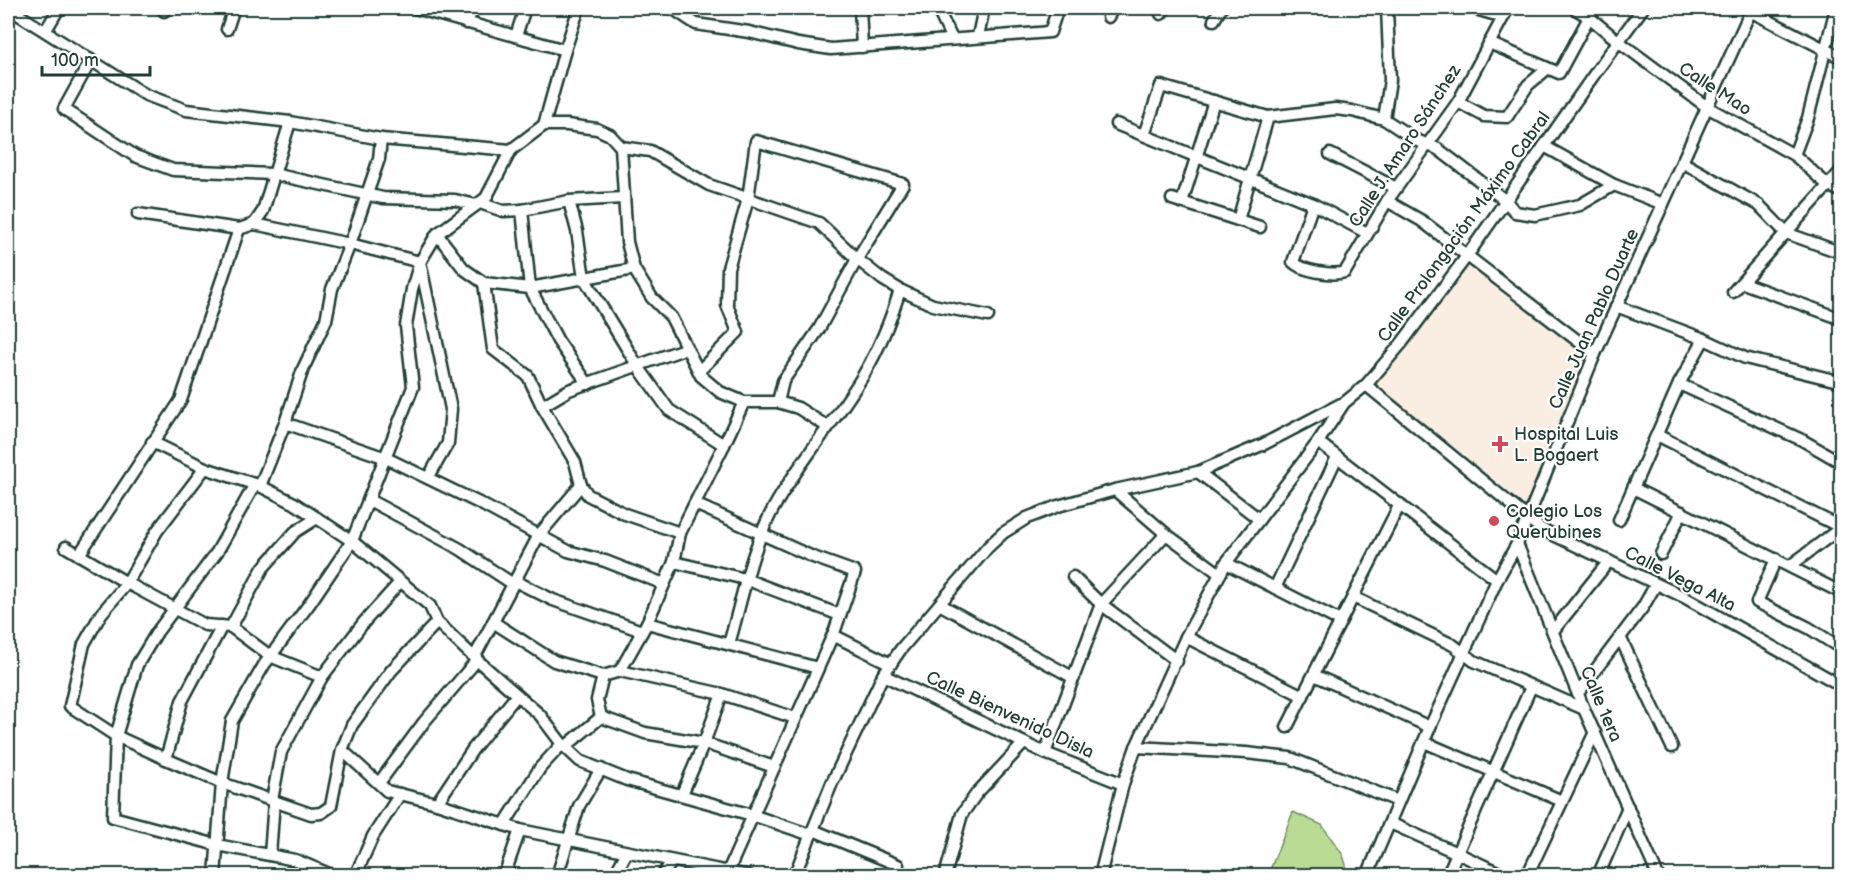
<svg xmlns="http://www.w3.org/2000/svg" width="1849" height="883" viewBox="0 0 1849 883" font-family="'Balsamiq Sans',sans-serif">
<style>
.built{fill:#faeee2}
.green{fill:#badb94;stroke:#6c8c64;stroke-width:1.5}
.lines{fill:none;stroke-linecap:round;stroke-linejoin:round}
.minor-casing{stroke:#1f3d34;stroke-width:15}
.minor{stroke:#fff;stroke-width:10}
.poi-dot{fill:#d1495b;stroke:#fff;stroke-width:2}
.labels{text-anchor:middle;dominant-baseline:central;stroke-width:4.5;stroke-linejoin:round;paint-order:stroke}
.street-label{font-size:18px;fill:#1f3d34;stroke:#fff}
.poi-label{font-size:18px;fill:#1f3d34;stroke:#fff;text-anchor:start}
</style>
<rect width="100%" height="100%" fill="#fff"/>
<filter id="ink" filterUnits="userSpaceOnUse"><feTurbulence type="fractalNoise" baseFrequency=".0167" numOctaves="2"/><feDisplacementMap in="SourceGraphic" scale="12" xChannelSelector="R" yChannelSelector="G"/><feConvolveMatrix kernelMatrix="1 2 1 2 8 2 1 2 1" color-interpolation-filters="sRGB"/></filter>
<g filter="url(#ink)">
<!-- built -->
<path class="built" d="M1467,264L1589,356L1525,505L1375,383Z"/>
<!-- green -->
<path class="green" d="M1293,812L1322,825L1343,855L1349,875H1268Z"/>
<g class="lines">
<defs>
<g id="minor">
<path d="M8,8L146,95L186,110L290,122L381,139L511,150"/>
<path d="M415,8L565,50"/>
<path d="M672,8L696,24L749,32L798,44L831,49L1050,32L1058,8"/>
<path d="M860,8L862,47"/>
<path d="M937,8L952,39"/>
<path d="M1472,8L1503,17"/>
<path d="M1574,8L1589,17L1618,41L1707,107L1794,155C1812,169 1819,182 1842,192"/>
<path d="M1744,8L1842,58"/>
<path d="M164,11L167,8"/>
<path d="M1161,14L1165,8"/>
<path d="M1108,17L1113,8"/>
<path d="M1214,20L1221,8"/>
<path d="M466,23L474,8"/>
<path d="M227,29L234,8"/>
<path d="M46,30L59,8"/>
<path d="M516,36L525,8"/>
<path d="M978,36L984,8"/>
<path d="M1489,43L1559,73L1594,8"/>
<path d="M91,60L64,109L135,156L173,170L273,174L383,198L455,200L476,205"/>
<path d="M1458,102L1484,116L1507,117L1528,85L1547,69"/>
<path d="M1384,119L1390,80L1387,8"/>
<path d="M1116,124L1313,204L1367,233"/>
<path d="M544,125L565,50L579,8"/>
<path d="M1144,135L1161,86L1268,117"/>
<path d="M1544,146L1614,185L1663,204"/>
<path d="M621,147L650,151L709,185L819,223L857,259L882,279L900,290L933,305L988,316"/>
<path d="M1330,154L1396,188"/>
<path d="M1794,155L1808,118L1836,8"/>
<path d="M1682,162L1759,205L1786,233L1842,253"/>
<path d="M1172,199L1260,227"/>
<path d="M569,201L577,231L584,278L637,365L669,410L724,445"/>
<path d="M1387,201L1422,221L1595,354"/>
<path d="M1182,202L1214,101"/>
<path d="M480,203L503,211L522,210L569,201L623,198"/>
<path d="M1313,204L1293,262C1302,271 1333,276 1345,272L1387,201L1458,102L1508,8"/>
<path d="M522,210L530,288L558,341L588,384"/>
<path d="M138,214L239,229L254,224L350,244L420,262L451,409L448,443L428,478"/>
<path d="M1238,220L1268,117L1335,109L1352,111L1384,119L1416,140L1438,149L1506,201L1515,212L1535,215L1580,205L1614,185"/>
<path d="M254,224L263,211L290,122"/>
<path d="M437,234L464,269L484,283L530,288L634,269"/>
<path d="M484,283L493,349L528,376L542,406L575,462L581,485L588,495L625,514L680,533"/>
<path d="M1743,283L1842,319"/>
<path d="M1733,292L1842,170"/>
<path d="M1616,306L1704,339L1745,358L1842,382"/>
<path d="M699,371L738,332L727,305L728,268L748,199L756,141L903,184L857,259L819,329L783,381L778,402"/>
<path d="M1679,384L1802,440L1842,463"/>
<path d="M1366,385L1541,529L1684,597L1842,686"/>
<path d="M542,406L569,390L687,348"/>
<path d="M285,423L386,458L481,504L568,551L605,561L664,584"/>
<path d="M1657,435L1840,527"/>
<path d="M152,442L205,468L260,486L294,503L352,541L430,606L437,622L477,660L540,715L562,744L580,761L627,780L752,815L811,835"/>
<path d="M1318,442L1497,580"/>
<path d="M205,468L157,531L127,583L101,614L84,644L70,706L116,736L166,759L222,783L311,814L321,813L331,806L342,750L352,725L391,671L437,622"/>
<path d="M1198,472L1259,519"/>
<path d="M255,484L217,552L157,632L137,665L116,736L113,817L217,845L295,860L334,876"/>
<path d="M260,486L285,423L303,369L326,320L332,289L350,244L379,159L381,139"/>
<path d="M1633,488L1842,593"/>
<path d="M1115,490L1166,534L1220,574"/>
<path d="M369,500L460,549L513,584"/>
<path d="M695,504L813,557L855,572L835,630L726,876"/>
<path d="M1619,520L1679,384L1704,339"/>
<path d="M1517,544L1584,709L1658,876"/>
<path d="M66,547L127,583L205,625L231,627L270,656L322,677"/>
<path d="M1661,554L1682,512"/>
<path d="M79,555L181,400L239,229"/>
<path d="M1776,559L1757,602L1809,628L1842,649"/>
<path d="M674,562L745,579L840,615"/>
<path d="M1226,563L1340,621"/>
<path d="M1790,566L1842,527"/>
<path d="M1073,577L1101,604L1177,661"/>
<path d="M515,581L553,600L642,631"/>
<path d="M1275,588L1337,457"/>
<path d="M1353,597L1453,645L1474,661L1584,709"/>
<path d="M941,605L1074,678"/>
<path d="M493,622L554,661L603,676L620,671L722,694L795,718"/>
<path d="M647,623L818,668"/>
<path d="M231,627L263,568L295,532L317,518"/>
<path d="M1553,631L1609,561"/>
<path d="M833,635L891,664"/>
<path d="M1186,637L1303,696"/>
<path d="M1620,637L1672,747"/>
<path d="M729,644C743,596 751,546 777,502C803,457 838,418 864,374C880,347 891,319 900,290"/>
<path d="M474,658L539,535L581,485"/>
<path d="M620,671L647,623L674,562L680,533L724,445L744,402"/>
<path d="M883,675L1045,753L1123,784"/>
<path d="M1314,675L1430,727"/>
<path d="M1578,693L1643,607L1656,584"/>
<path d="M601,717L597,700L603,676"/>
<path d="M1287,727L1400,504"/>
<path d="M1424,742L1562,801"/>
<path d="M565,747L601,717L645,733L704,743L774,767"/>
<path d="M1136,747L1246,753L1290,758L1398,801"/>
<path d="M342,750L387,791L437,803L520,830L749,876"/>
<path d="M1045,753L1101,604L1166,534"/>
<path d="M166,759L182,701L222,626"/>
<path d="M379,783L424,722L477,660"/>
<path d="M682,794L704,743L722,694"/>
<path d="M272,800L281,752L322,677L364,622L400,582"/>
<path d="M437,803L473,749L517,695"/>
<path d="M1390,823L1457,853L1447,876"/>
<path d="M504,825L540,768L562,744"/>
<path d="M813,830L898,865L894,876"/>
<path d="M270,855L274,801"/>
<path d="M215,876L222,783L232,721L264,665L310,603L352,541L413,387L406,326L412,289L420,262L437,234L486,198L511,150L544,125H567L597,129L610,135L621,147L627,242L634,269L652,298L671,317L701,376L720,392L744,402H778L798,408L828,427"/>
<path d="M355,876L373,836L400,794"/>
<path d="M504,876L520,830"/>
<path d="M557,876L579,806L601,769"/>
<path d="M614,876L627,852"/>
<path d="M662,876L672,861"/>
<path d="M794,876L832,783L883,675L901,649L988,547L1003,533L1027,518L1058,506L1115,490L1198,472L1264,444L1341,404"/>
<path d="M945,876L962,814L977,793L1024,743"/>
<path d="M1100,876L1123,784L1136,747L1186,637L1226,563L1318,442L1344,403L1366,385L1401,344L1467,256L1598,69L1643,8"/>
<path d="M1367,876L1430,727L1497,580L1517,544L1595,354L1752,8"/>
<path d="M1506,876L1457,853L1531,687"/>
<path d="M1527,876L1595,732"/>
<path d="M1598,876L1628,807"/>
</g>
</defs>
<!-- minor casing -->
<use href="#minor" class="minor-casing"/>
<!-- minor -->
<use href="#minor" class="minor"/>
</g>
</g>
<!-- markers -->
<g class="poi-dot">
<path d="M1497 435h6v6h6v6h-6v6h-6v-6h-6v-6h6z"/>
<circle cx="1494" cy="521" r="6"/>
</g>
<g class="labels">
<!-- street labels -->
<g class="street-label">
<text transform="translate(1715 89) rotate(33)">Calle Mao</text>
<text transform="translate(1405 146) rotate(-57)">Calle J. Amaro Sánchez</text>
<text transform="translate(1464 227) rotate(-54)">Calle Prolongación Máximo Cabral</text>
<text transform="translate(1594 319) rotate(-66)">Calle Juan Pablo Duarte</text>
<text transform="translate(1680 579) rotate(27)">Calle Vega Alta</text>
<text transform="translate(1601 704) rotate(67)">Calle 1era</text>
<text transform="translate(1010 715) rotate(25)">Calle Bienvenido Disla</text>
</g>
<!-- poi labels -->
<g class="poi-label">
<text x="1514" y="434">Hospital Luis<tspan x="1514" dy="21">L. Bogaert</tspan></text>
<text x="1506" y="511">Colegio Los<tspan x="1506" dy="21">Querubines</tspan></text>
</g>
</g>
<!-- margin -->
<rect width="1849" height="883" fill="none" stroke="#fff" stroke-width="30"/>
<rect x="15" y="15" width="1819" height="853" fill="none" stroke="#1f3d34" stroke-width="2" filter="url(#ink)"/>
<!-- scale -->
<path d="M42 66v9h108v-9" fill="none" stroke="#1f3d34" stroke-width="3"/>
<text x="51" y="66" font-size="18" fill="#1f3d34" stroke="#ffffff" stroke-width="4.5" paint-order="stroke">100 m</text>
</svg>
